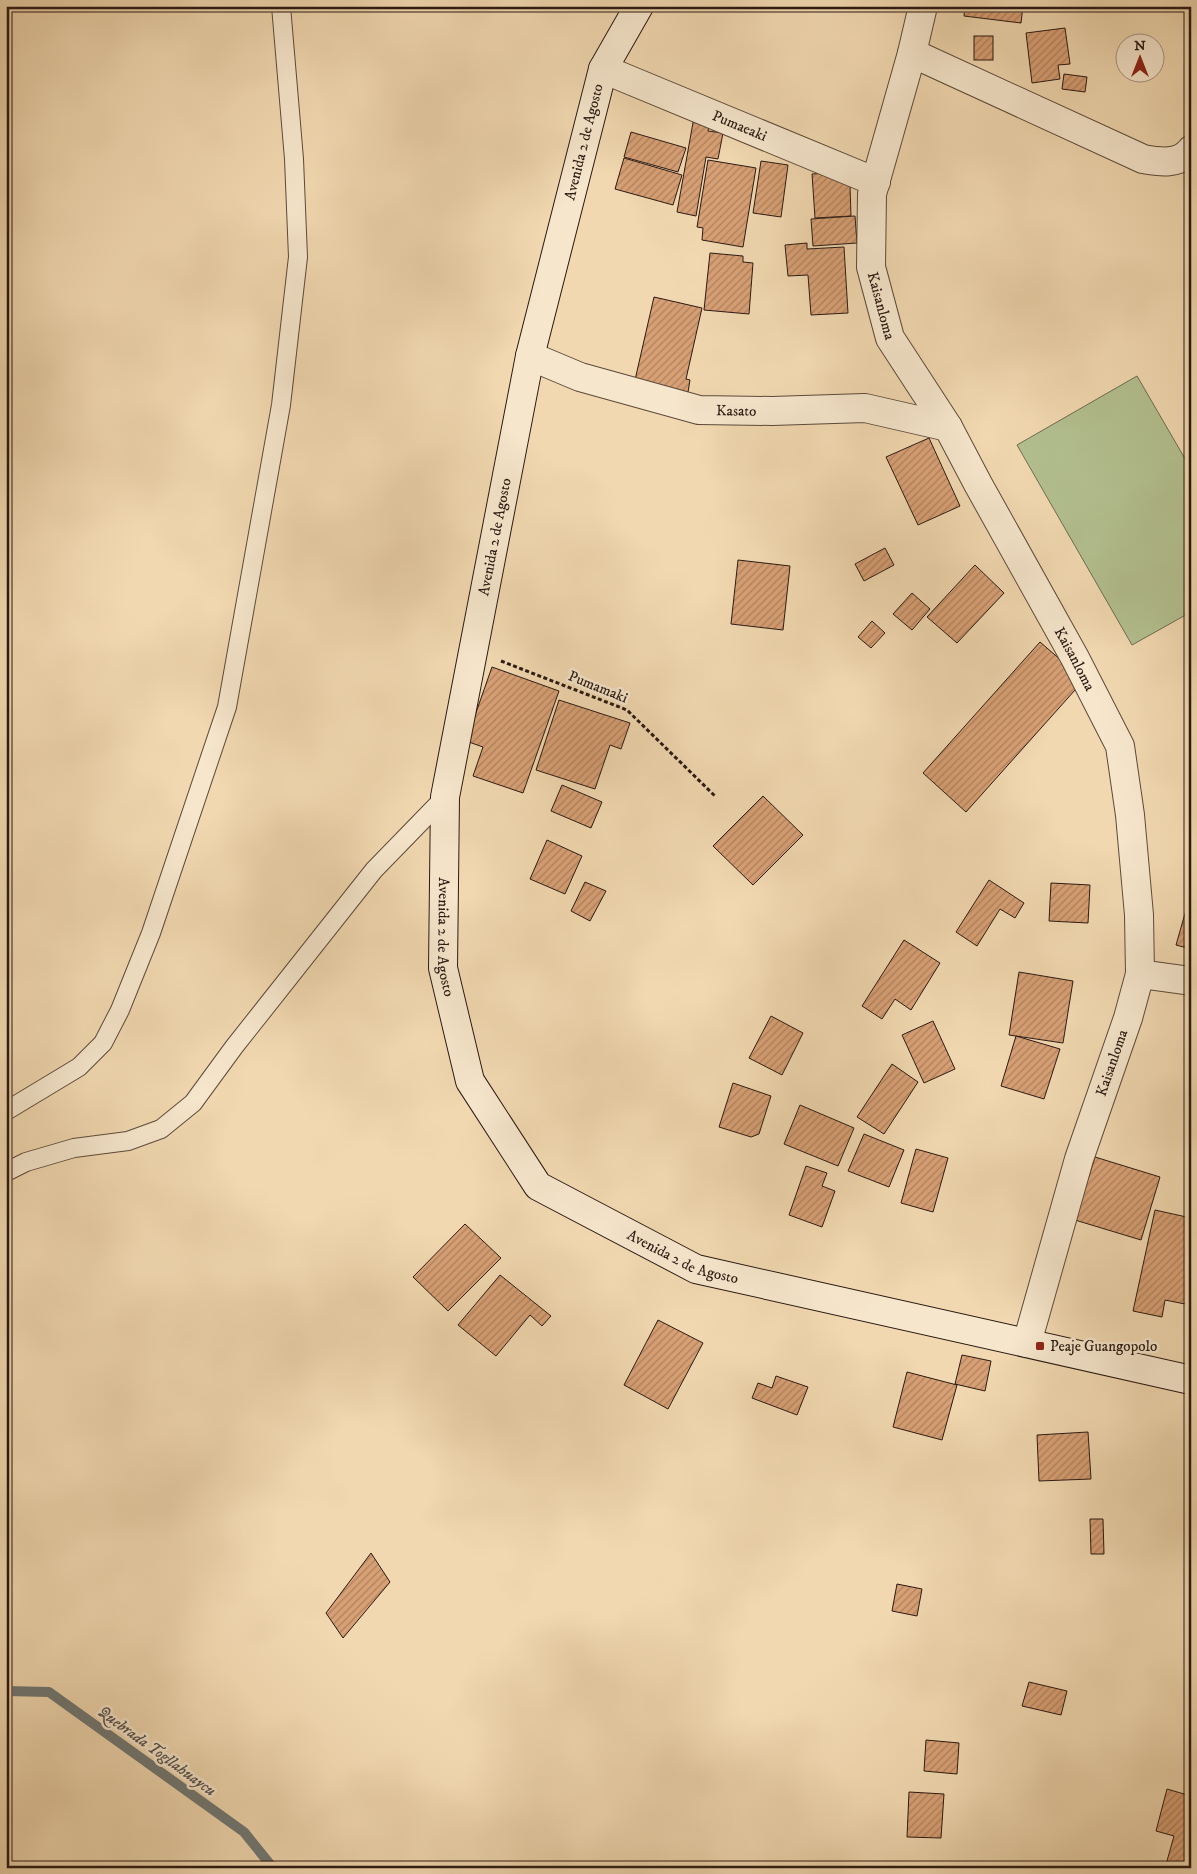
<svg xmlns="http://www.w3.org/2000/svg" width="1197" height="1874" viewBox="0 0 1197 1874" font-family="'IM FELL DW Pica',serif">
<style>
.pitch{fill:#b3c090;stroke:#6e6c52}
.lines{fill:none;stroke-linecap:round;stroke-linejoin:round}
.stream{stroke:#707875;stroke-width:10}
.building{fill:url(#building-hatch);stroke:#2a1913}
.lane-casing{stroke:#5c493a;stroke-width:20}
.street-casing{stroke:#5c493a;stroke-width:30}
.secondary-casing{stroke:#2a1913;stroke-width:30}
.path{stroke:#2a1913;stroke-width:3;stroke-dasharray:4 2.5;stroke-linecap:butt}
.lane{stroke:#f6e6cc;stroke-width:18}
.street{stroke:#f6e6cc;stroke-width:28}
.secondary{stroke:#f6e6cc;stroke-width:28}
.poi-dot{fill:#8f2418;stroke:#f6e6cc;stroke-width:2}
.labels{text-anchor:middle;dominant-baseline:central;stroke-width:5;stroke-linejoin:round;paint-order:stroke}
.street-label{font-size:15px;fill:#2a1913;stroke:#f6e6cc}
.poi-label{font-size:15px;fill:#2a1913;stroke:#f6e6cc;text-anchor:start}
.water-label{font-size:16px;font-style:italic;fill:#53504c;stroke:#f6e6cc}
</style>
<defs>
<pattern id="building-hatch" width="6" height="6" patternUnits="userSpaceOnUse" patternTransform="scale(1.25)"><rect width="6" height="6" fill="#d8a075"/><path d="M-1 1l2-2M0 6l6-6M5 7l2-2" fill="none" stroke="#af825f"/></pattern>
</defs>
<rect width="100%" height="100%" fill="#f1d8b0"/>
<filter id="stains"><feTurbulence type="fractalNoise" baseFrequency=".004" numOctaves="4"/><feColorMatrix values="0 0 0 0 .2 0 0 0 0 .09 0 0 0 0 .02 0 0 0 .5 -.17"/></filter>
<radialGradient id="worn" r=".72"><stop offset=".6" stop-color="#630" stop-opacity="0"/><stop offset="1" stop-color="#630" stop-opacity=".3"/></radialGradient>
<!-- pitch -->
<path class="pitch" d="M1137,376L1191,469V612L1132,645L1017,445Z"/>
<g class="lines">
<!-- stream -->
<path class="stream" d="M6,1691L49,1692L244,1832L273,1868"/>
</g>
<!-- building -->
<g class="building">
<path d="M965,6H1023L1021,23L964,16Z"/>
<path d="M1065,28L1070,64L1058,65L1060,79L1032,83L1026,33Z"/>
<rect x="974" y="36" width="19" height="24"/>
<path d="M1064,74L1087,77L1085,92L1062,89Z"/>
<path d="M694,117L710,120L708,131L723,133L718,159L706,157L696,216L677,212Z"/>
<path d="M631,132L686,148L678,172L624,157Z"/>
<path d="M624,158L682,175L673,205L615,189Z"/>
<path d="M708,160L756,168L743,247L702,240L703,228L697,227Z"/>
<path d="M761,161L788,165L781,217L753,213Z"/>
<path d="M827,173L850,186L851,216L815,218L812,174Z"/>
<path d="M855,216L857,243L813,246L811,219Z"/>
<path d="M807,243V249L844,247L848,313L811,315L808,275L788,276L785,245Z"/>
<path d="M710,253L743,256V262L753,263L749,314L704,310Z"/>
<path d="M654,297L702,308L686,379L690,380L688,392L635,380Z"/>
<path d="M929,438L960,506L918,525L886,457Z"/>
<path d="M885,548L894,565L864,581L855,564Z"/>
<path d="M738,560L790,566L783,630L731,624Z"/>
<path d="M975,565L1004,593L957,643L927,617Z"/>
<path d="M912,593L930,609L912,630L893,614Z"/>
<path d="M872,621L885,633L871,648L858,637Z"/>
<path d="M1040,642L1084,680L966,812L923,773Z"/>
<path d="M492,667L559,691L523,793L473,776L483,747L466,741Z"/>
<path d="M559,700L630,723L621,749L610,745L595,789L536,770Z"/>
<path d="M562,785L602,802L591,828L551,811Z"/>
<path d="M763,796L803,835L753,885L713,846Z"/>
<path d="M547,840L582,856L565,894L530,879Z"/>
<path d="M989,880L1024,903L1015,918L1000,909L977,946L956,932Z"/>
<path d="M585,882L606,891L590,921L571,911Z"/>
<path d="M1051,883L1090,885L1088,923L1049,921Z"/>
<path d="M1186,910L1191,911V949L1176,945Z"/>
<path d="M904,940L940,963L911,1010L895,999L882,1019L862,1006Z"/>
<path d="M1019,972L1073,981L1063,1043L1009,1035Z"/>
<path d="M771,1016L803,1033L782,1075L749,1058Z"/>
<path d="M933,1021L955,1069L924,1083L902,1035Z"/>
<path d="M1016,1036L1060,1049L1044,1099L1001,1086Z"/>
<path d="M892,1064L918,1082L884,1134L857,1117Z"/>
<path d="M733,1083L771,1096L759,1134L751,1137L719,1127Z"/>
<path d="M800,1105L854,1128L838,1166L784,1144Z"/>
<path d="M864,1134L904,1150L889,1187L848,1171Z"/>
<path d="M916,1149L948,1158L933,1212L901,1203Z"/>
<path d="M1095,1157L1160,1177L1141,1240L1075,1220Z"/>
<path d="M806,1166L827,1173L822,1186L835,1191L822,1227L789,1215Z"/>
<path d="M1155,1210L1191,1218V1277L1185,1304L1165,1300L1162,1317L1133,1311Z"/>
<path d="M465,1224L501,1258L448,1311L413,1277Z"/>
<path d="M500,1275L551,1316L542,1326L530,1315L496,1356L458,1325Z"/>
<path d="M658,1320L703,1343L668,1409L624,1385Z"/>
<path d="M962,1355L991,1361L985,1391L955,1384Z"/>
<path d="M907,1372L957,1385L942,1440L893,1427Z"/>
<path d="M776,1376L808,1387L797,1415L752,1398L758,1383L772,1388Z"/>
<path d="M1088,1432L1091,1479L1039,1481L1037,1435Z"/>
<path d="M1090,1519H1103L1104,1554H1091Z"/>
<path d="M371,1553L390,1582L343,1638L326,1613Z"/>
<path d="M897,1584L922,1589L917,1616L892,1611Z"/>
<path d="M1029,1682L1067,1691L1061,1715L1022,1706Z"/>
<path d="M926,1740L959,1743L957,1774L924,1771Z"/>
<path d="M1167,1789L1191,1796V1868H1165L1174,1836L1156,1831Z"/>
<path d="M909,1792L944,1794L941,1838L907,1837Z"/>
</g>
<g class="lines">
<defs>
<g id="lane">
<path d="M6,1111L79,1067L103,1043L120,1010L151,933L227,707L281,405L298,257L294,159L281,6"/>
<path d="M6,1172L26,1162L74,1148L128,1141L161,1129L193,1103L234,1047L374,870L445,797"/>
</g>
<g id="street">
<path id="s1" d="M923,6L912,53L872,194L871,267L890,338L948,427L978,484L1075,658L1120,746L1130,815L1139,915L1140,974L1128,1018L1079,1159L1027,1343"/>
<path d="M912,53L1143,159C1160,162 1179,165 1191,150"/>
<path id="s2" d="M603,69L876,182"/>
<path id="s3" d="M530,356L580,377L699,410L772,411L865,408L948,427"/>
<path d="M1140,974L1191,981"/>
</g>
<g id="secondary">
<path id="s4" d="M639,6L603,69L530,356L445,797L443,968L470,1081L538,1186L696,1269L1191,1380"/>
</g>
</defs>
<!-- lane casing -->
<use href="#lane" class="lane-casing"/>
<!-- street casing -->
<use href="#street" class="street-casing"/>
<!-- secondary casing -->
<use href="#secondary" class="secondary-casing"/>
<!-- path -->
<path class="path" d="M501,661L627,710L716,797"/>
<!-- lane -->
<use href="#lane" class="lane"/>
<!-- street -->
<use href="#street" class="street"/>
<!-- secondary -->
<use href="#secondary" class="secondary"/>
</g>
<!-- markers -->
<rect class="poi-dot" x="1035" y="1341" width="10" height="10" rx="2.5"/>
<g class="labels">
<!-- street labels -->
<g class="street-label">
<text stroke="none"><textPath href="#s2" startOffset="148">Pumaeaki</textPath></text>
<text transform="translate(584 142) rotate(-76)">Avenida 2 de Agosto</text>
<text stroke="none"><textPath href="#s1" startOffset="308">Kaisanloma</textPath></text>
<text stroke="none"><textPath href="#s3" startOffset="215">Kasato</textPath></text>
<text transform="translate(495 537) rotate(-79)">Avenida 2 de Agosto</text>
<text stroke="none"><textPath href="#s1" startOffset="712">Kaisanloma</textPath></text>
<text transform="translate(598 687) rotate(22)">Pumamaki</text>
<text stroke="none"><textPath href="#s4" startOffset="958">Avenida 2 de Agosto</textPath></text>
<text transform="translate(1112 1063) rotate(-71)">Kaisanloma</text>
<text stroke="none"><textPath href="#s4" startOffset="1392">Avenida 2 de Agosto</textPath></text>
</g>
<!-- poi labels -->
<g class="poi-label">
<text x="1050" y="1346">Peaje Guangopolo</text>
</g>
<!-- water labels -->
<g class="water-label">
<text transform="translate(157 1751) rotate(36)">Quebrada Togllahuaycu</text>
</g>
</g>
<!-- margin -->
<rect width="1197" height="1874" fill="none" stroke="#f1d8b0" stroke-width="25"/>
<rect x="8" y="8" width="1182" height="1859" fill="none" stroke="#2a1913" stroke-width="2.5"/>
<rect x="12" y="12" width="1172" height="1849" fill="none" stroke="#2a1913"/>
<!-- north arrow -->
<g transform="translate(1140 58)"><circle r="24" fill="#f6e6cc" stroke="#a49482"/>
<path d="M0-4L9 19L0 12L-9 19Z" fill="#8f2418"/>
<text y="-8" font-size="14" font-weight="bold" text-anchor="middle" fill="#2a1913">N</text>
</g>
<rect width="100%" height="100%" filter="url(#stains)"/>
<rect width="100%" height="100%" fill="url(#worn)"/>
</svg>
